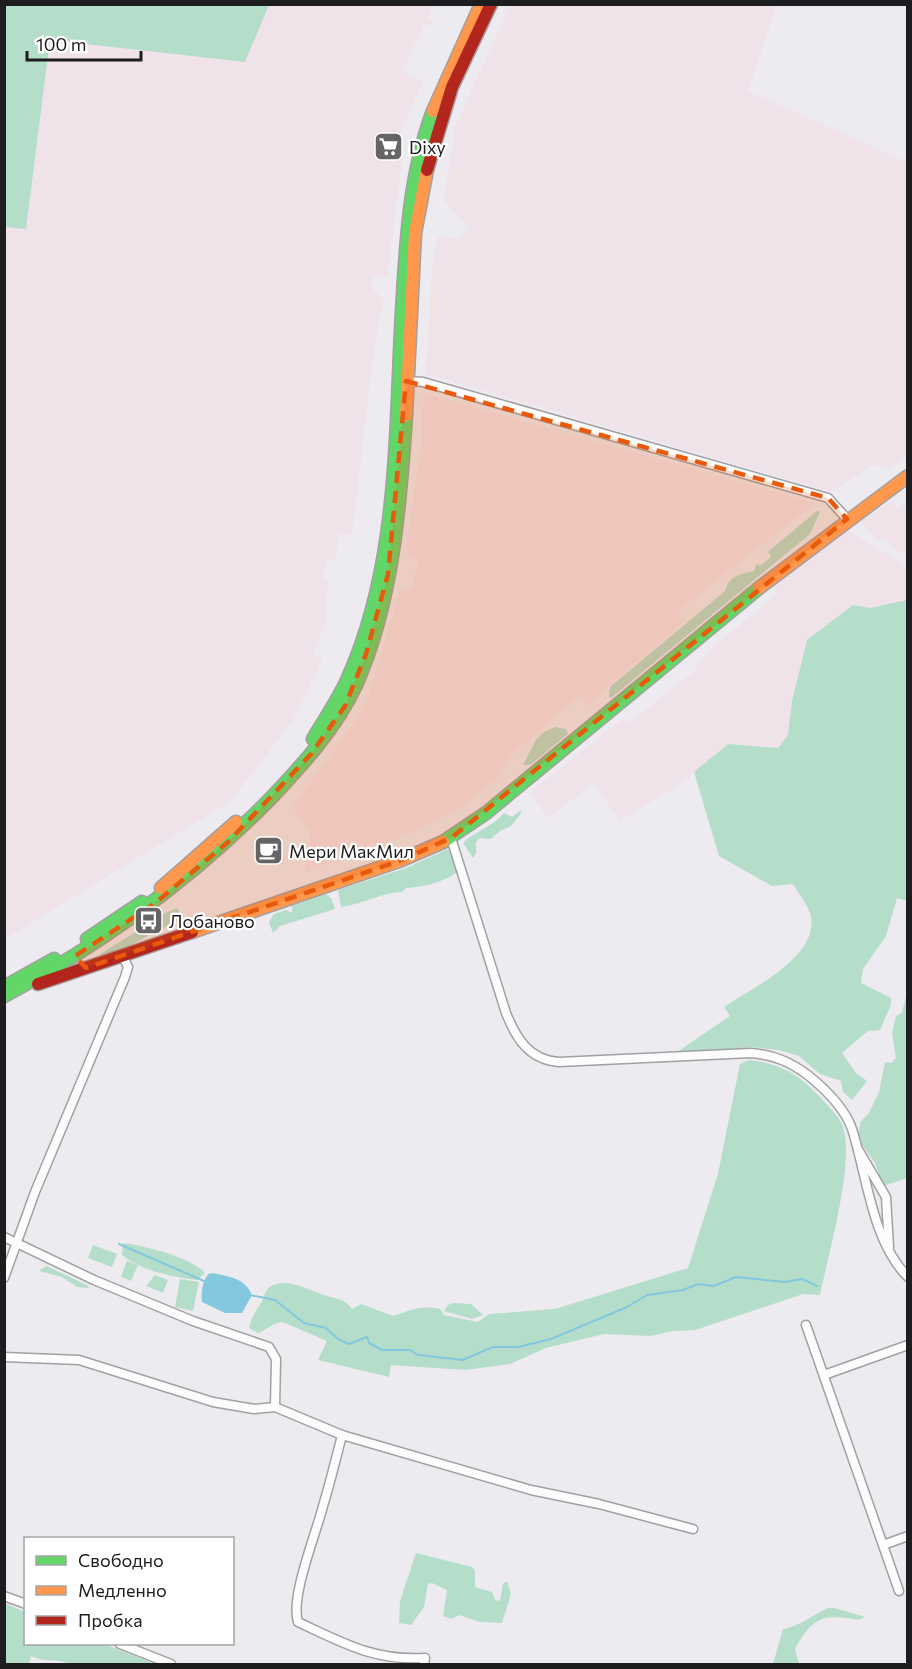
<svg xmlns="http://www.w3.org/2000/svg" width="912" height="1669" viewBox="0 0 912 1669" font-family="Commissioner,sans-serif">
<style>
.industrial{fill:#f0e2e9}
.green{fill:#b4ddca}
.water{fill:#84c8e0}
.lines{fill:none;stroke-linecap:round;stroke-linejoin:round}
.stream{stroke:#84c8e0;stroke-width:2}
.street-casing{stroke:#a2a0a3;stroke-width:11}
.fast-casing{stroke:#a2a0a3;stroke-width:15}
.slow-casing{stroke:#a2a0a3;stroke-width:15}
.jam-casing{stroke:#a2a0a3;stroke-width:15}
.street{stroke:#fcfcfd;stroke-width:8}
.fast{stroke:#63d668;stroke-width:12}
.slow{stroke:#ff974d;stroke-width:12}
.jam{stroke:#b3261e;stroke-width:12}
.marked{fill:#e8590c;fill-opacity:0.2;stroke:#e8590c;stroke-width:4.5;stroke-dasharray:12 8;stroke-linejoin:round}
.labels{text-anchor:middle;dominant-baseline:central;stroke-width:4.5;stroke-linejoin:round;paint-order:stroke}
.poi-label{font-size:18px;fill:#1d1c1e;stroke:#fff;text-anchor:start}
</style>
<rect width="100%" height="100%" fill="#edebef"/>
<!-- industrial -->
<g class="industrial">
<path d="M269,5H434L428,18L433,20L431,26L424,24L403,72L423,81L401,132L403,151L387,277L374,275L372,288L384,300L374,348L352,535L339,534L335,561L326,560L324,578L328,579L325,624L313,654L323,659L294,719L231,801L5,939V227L26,229L50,40L245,62Z"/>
<path d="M510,5H777L748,91L907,162V456L890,468L873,465L832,492L426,374L432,267L438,236L456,239L469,227L444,201L455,127Z"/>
<path d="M424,393L815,503L678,611L685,621L587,705L579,696L511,755L497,779L461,808L412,833L305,872L311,832L292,807L353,724L367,700L399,593L413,587L418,559L410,558L406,547L421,449Z"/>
<path d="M892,501L897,508L907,501V557L893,548L886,537L879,541L861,521Z"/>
<path d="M848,530L907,567V600L870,608L853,606L807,640L792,701L788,735L777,748L727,744L679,785L620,821L594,783L548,818L529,793L622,719L630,722L693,672L706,653L777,594L773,587Z"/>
</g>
<!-- green -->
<g class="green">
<path d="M4,5L5,4L269,5L245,62L50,40L26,229L5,227Z"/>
<path d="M818,510L820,512L810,534L611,698L609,697L610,687L725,591C730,574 740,575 754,571L757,563L760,566L771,557L768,552Z"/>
<path d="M907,600V901L897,898L886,936L863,969L861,983L891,998V1005L880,1030L868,1031L842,1053L856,1073L867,1081L852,1100L843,1092L841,1081L820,1074L799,1056L778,1050L752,1047L681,1053L680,1050L730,1016L724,1007C752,988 818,957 811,917C809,906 798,893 793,884L772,886L719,856L694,772L728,744L778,748L788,735L792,701L807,640L853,605L870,608Z"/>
<path d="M555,727L566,729L568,734L530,765H523L536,740L544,732Z"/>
<path d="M520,811L522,812L511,826L500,831L491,839L480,838L476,842V853L473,858L463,843L467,839L496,821L504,813L512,817Z"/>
<path d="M448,849L453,853L457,872C445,882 422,887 406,888L402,892C383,892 363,904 341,907L338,890L406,868Z"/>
<path d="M326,894L331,898L335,909L280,926L273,933L269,922L274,914L286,910L292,913V906Z"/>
<path d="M177,908L183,917L158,931L154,927L156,917Z"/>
<path d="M139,930L148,936L104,958L100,954Z"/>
<path d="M907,992V1178L883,1186L875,1163L862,1145L858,1133L861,1121L869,1113L879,1092L885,1062L891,1063L896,1058L892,1034L896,1016L902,1013Z"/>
<path d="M749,1060C778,1063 797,1073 817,1094C826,1104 838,1114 843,1127C855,1162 828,1255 820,1295L803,1294L695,1330L673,1331L650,1336L604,1334L546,1348L510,1364L465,1370L391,1365L389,1377L318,1360L327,1341C319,1338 285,1322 281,1322C273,1323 266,1330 258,1333L249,1328C251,1318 255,1312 261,1303C264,1298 264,1291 270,1287C284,1276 309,1290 324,1295C335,1299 345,1298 352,1309L361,1304L393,1316C412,1310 420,1305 440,1309L444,1315L478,1322L489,1314L555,1309L688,1268L718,1174L740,1064Z"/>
<path d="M123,1243C143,1245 193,1258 205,1273L197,1280C172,1277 142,1271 122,1255Z"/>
<path d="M93,1245L117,1254L112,1267L88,1258Z"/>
<path d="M127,1261L138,1265L131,1281L121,1277Z"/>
<path d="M46,1266L87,1285L89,1288L77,1287L62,1277L39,1271Z"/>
<path d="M155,1275L168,1280L163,1293L146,1286Z"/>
<path d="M180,1279L199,1282L193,1311L175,1307Z"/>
<path d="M453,1303L471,1304L483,1315L472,1319L444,1311L448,1305Z"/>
<path d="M416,1553L472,1567L475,1570V1587L492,1592L495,1600L500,1601L503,1584L507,1581L511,1594L502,1623L480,1622L459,1615L451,1619L443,1616L447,1590L432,1583L428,1584L424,1607L411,1625L399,1623L400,1601Z"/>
<path d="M4,1603L25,1612L26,1644H104L155,1664H69C54,1657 48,1664 31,1656L29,1664H5Z"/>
<path d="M828,1608H835L865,1617L859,1620C824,1614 813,1616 795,1649L799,1664H773L783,1629C799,1627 812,1615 828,1608Z"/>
</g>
<!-- water -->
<path class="water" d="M213,1273C230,1277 245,1278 252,1295L242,1313H225L202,1302C201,1291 202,1284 208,1274Z"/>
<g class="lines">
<!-- stream -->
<g class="stream">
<path d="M119,1244L204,1281"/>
<path d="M250,1295L275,1300L304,1323L326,1328L338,1339L349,1344L367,1337L369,1343L382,1350H410L418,1355L463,1360L493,1347H518L551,1339L627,1307L647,1295L683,1290L698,1284L714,1286L736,1277L785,1282L802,1279L817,1286"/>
</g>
<defs>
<g id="street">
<path d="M406,381L423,382L828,498L847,519"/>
<path d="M451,838L506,1013C516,1038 529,1060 559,1062L751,1053C774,1055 791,1062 809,1076C825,1089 845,1109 852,1129C867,1175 872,1242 908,1277"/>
<path d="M859,1151L886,1197L889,1247"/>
<path d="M4,1237L94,1280L193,1321L269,1347L276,1359L275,1407L342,1435L531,1490L599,1504L693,1529"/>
<path d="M4,1278L35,1192L125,977L128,967L123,957"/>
<path d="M806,1325L899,1591"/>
<path d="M4,1357L79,1360L213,1402L254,1409L275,1407"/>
<path d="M824,1375L908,1345"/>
<path d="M342,1435C336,1459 330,1483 323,1506C316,1534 290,1597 298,1622C343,1643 374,1661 425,1658L424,1664"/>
<path d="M883,1545L908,1536"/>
<path d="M4,1596L26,1604"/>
<path d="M120,1644L171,1664"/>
</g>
<g id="fast">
<path d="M313,739C324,720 338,700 347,680C399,567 395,434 402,312C406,244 409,175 433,111"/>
<path d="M443,842L486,813L759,588"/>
<path d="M87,939L142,902"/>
<path d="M4,987L54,959"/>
<path d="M4,996C104,943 193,878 272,797C304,763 336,728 356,685C393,602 400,505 406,415"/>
</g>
<g id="slow">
<path d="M433,111L481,4"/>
<path d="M406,415L415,233L427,170"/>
<path d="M759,588L908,476"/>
<path d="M161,888L236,822"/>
<path d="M192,932L399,861L443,842"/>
</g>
<g id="jam">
<path d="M427,170L452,87L491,4"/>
<path d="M38,984L192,932"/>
</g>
</defs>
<!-- street casing -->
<use href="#street" class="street-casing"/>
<!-- fast casing -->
<use href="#fast" class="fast-casing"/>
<!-- slow casing -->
<use href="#slow" class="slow-casing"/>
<!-- jam casing -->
<use href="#jam" class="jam-casing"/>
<!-- street -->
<use href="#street" class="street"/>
<!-- fast -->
<use href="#fast" class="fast"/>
<!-- slow -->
<use href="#slow" class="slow"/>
<!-- jam -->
<use href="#jam" class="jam"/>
</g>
<!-- marked area -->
<path class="marked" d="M406,381L828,498L847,519L451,838L399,861L86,968L75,956L154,904L228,842L311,754L345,706L366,654L388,574Z"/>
<!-- icons -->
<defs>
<symbol id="supermarket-square" viewBox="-11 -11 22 22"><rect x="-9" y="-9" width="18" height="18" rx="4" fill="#666467" stroke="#fff"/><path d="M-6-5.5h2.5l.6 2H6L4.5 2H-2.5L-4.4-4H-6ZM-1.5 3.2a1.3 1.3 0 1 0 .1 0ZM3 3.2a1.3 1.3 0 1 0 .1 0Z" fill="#fff"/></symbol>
<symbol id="cafe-square" viewBox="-11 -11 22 22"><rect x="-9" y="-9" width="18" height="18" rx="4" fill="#666467" stroke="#fff"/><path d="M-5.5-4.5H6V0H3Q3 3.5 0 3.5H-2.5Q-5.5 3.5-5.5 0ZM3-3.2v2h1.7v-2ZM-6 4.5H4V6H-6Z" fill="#fff"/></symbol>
<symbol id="bus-square" viewBox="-11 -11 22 22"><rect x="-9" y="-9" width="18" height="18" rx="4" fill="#666467" stroke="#fff"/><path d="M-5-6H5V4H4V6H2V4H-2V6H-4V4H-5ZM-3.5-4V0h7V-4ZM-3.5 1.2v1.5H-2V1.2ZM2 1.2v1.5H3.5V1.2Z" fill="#fff"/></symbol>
</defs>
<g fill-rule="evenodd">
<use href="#supermarket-square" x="372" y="130" width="33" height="33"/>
<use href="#cafe-square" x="252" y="834" width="33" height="33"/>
<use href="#bus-square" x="132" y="904" width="33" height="33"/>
</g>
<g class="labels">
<!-- poi labels -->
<g class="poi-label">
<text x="409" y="147">Dixy</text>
<text x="289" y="851">Мери МакМил</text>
<text x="169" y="921">Лобаново</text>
</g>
</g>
<!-- border -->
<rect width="912" height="1669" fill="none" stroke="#1d1c1e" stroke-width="12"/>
<!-- legend -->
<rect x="24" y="1537" width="210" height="108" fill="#ffffff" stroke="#a5a4a5" stroke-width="1.5"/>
<rect x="36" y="1556" width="30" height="9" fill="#63d668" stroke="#a5a4a5" stroke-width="1.5"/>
<text x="78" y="1567" font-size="18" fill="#1d1c1e">Свободно</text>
<rect x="36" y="1586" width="30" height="9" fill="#ff974d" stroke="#a5a4a5" stroke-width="1.5"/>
<text x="78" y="1597" font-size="18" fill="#1d1c1e">Медленно</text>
<rect x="36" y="1616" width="30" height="9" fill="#b3261e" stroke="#a5a4a5" stroke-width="1.5"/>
<text x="78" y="1627" font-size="18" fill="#1d1c1e">Пробка</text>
<!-- scale -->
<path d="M27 51v9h114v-9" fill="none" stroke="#1d1c1e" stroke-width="3"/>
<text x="36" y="51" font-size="18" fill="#1d1c1e" stroke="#ffffff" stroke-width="4.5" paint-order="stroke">100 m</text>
</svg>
